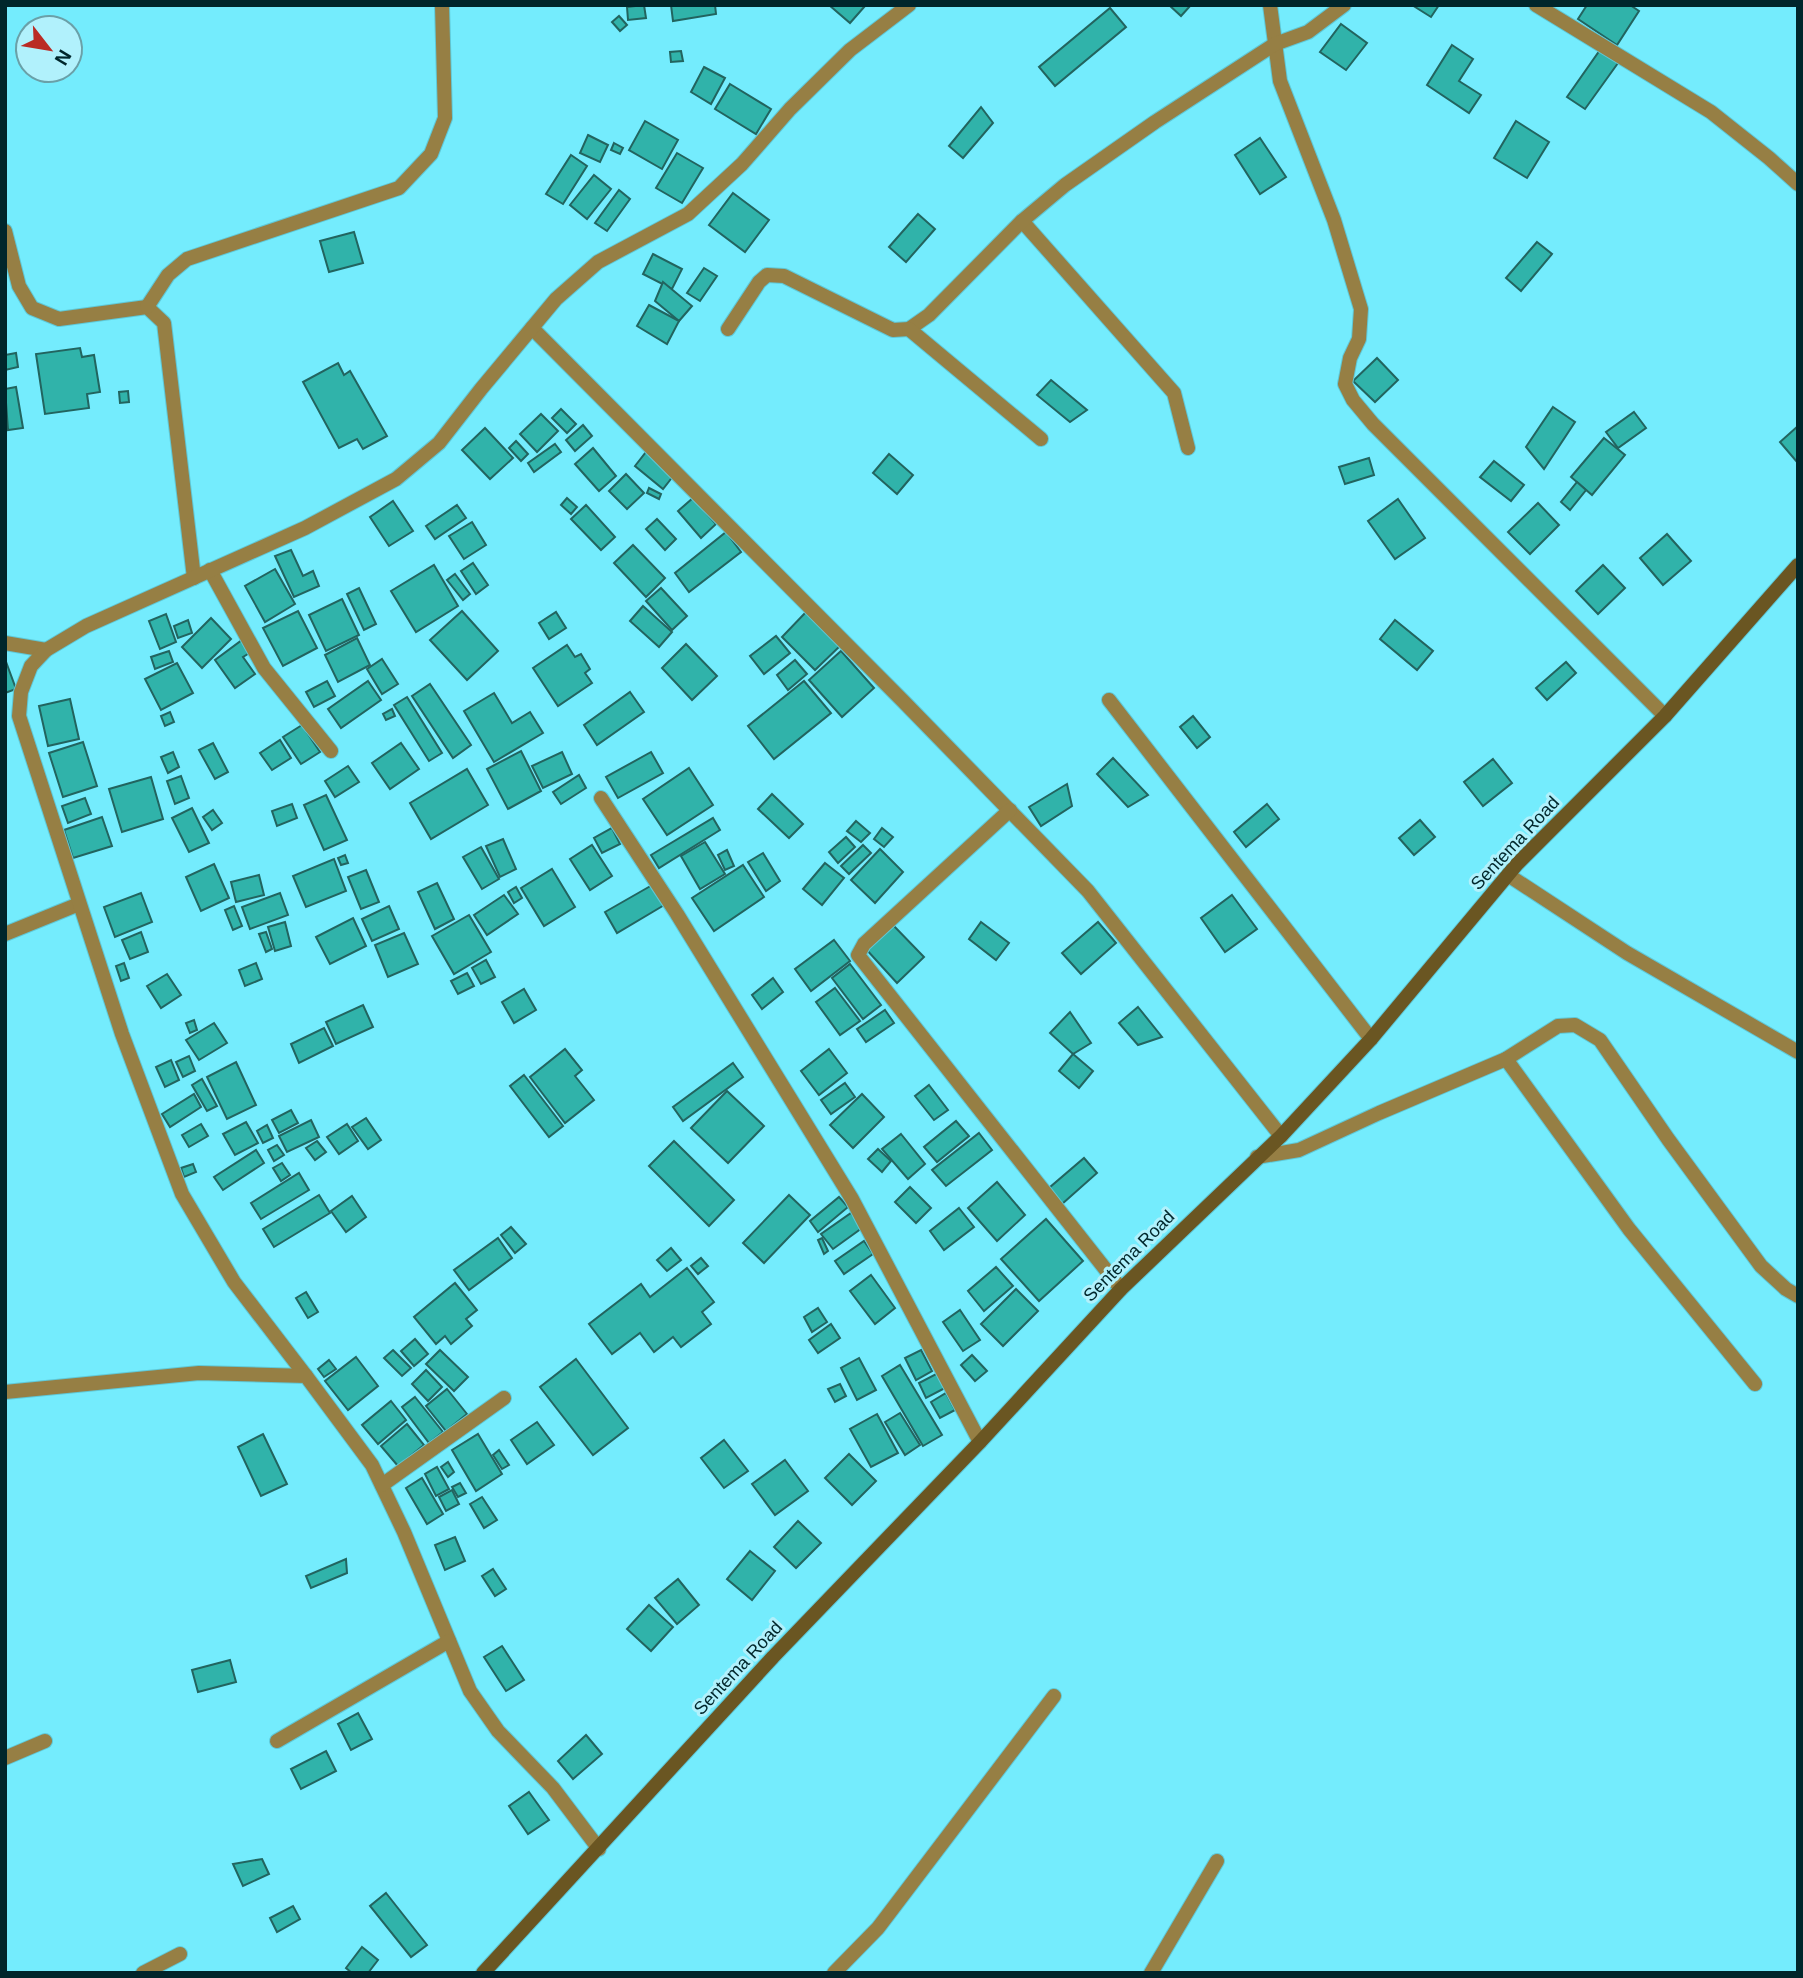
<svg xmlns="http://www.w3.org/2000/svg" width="1803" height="1978" viewBox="0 0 1803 1978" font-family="Helvetica,sans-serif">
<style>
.building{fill:#30b3aa;stroke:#22645f;stroke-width:2}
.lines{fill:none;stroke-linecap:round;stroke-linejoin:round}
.street-casing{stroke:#5fc8d7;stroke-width:16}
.secondary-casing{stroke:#5fc8d7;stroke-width:16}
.street{stroke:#967f44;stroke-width:14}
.secondary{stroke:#6a5622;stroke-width:14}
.labels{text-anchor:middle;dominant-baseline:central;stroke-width:6;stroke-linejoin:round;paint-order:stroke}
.street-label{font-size:18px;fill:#00262b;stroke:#b1f1fc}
</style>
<rect width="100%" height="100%" fill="#74ecfd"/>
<!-- building -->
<g class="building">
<path d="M644,5L646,18L628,20L627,7Z"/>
<path d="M671,5H715L716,14L673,21Z"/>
<path d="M829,5H864L865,6L850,23Z"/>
<path d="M1169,5H1191L1181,16Z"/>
<path d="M1412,5H1439L1431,17Z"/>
<path d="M1587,5H1630L1639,11L1617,45L1578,19Z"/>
<path d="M1110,8L1126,27L1055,86L1039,67Z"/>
<path d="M619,16L627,25L620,31L612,22Z"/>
<path d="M1341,24L1367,43L1346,70L1320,52Z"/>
<path d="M1452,45L1473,59L1459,81L1481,95L1469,113L1427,85Z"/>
<path d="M1600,50L1618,63L1585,109L1567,97Z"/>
<path d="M681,51L683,61L671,62L670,52Z"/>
<path d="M704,67L725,78L711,104L691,92Z"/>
<path d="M730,84L771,109L756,134L715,109Z"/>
<path d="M981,107L993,123L963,158L949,146Z"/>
<path d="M645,121L678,140L662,169L629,150Z"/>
<path d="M1516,121L1549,142L1527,178L1494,158Z"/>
<path d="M588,135L608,145L600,162L580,153Z"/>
<path d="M1260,138L1286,177L1260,194L1235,155Z"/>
<path d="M614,143L623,148L620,154L611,150Z"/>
<path d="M677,153L703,168L682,203L656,188Z"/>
<path d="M571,155L587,166L563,204L546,194Z"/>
<path d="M594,175L611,189L587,219L570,205Z"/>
<path d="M619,190L630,199L607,231L595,223Z"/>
<path d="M733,193L769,220L745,252L709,225Z"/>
<path d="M918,214L935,229L906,262L889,247Z"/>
<path d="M354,232L363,263L329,272L320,241Z"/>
<path d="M1537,242L1552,254L1521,291L1506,278Z"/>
<path d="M653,254L682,269L672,289L643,274Z"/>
<path d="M704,268L717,276L700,301L687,293Z"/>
<path d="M663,282L692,306L679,321L655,301Z"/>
<path d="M649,305L679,321L667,344L637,326Z"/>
<path d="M80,348L82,357L94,355L100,392L87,394L89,408L45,414L36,354Z"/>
<path d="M16,353L18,367L5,370V355Z"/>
<path d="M1377,358L1398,380L1375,402L1353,381Z"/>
<path d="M338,363L344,375L350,371L387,436L363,449L357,439L339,448L303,382Z"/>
<path d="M1051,380L1087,410L1070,422L1037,395Z"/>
<path d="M16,387L23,428L8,430L5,389Z"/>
<path d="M128,391L129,402L120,403L119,392Z"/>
<path d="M1553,407L1575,422L1544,469L1526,447Z"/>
<path d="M561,409L576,424L567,433L552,418Z"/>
<path d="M1634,412L1646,428L1618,448L1606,432Z"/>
<path d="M541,414L558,431L537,452L520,434Z"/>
<path d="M583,425L592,436L575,451L566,440Z"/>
<path d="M1798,426V462H1797L1780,442Z"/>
<path d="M485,428L513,458L490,479L462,450Z"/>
<path d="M1604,438L1625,455L1592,495L1571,477Z"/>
<path d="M516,441L528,454L521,461L509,448Z"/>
<path d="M555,444L561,452L534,472L528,463Z"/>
<path d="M593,448L616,476L599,491L575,464Z"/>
<path d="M646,452L674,475L663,489L635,466Z"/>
<path d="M889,454L913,475L897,494L873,473Z"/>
<path d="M1369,458L1374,475L1345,484L1339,467Z"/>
<path d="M1494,461L1524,485L1511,501L1480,477Z"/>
<path d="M626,474L644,493L627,509L609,491Z"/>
<path d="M1577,482L1586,490L1570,510L1561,502Z"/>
<path d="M649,488L661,494L659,499L647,493Z"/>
<path d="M567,498L577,507L571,514L561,505Z"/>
<path d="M693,498L716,524L701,538L678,511Z"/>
<path d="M1398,499L1425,538L1395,559L1368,521Z"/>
<path d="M393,501L413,531L389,546L370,517Z"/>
<path d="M1538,503L1559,525L1530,554L1508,532Z"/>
<path d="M457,505L466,518L435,539L426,526Z"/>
<path d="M586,505L615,537L601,550L571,519Z"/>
<path d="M657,519L676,539L665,550L646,529Z"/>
<path d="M472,522L486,545L464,559L449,536Z"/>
<path d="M726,532L741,552L689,592L675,573Z"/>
<path d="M1667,534L1691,561L1663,585L1640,558Z"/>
<path d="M633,545L665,578L646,597L614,563Z"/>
<path d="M291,550L303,576L313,571L319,586L294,597L275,556Z"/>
<path d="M473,563L488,585L476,594L461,571Z"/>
<path d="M434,565L458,606L416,632L391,591Z"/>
<path d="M1603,565L1625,588L1598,614L1576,591Z"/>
<path d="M275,569L295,604L265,622L245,586Z"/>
<path d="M455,574L470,594L463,600L447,580Z"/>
<path d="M359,588L376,624L364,630L347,594Z"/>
<path d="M661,588L687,616L672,630L646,601Z"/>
<path d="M342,599L359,635L326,651L309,615Z"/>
<path d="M643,606L672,632L659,647L630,621Z"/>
<path d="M298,611L317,648L283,666L263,628Z"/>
<path d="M462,611L498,651L467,680L430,640Z"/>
<path d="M807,611L841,645L815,670L782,637Z"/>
<path d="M556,612L566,628L549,639L539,623Z"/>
<path d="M166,614L176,642L160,649L149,621Z"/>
<path d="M211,618L231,639L202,668L182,647Z"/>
<path d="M188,620L192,633L178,638L174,626Z"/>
<path d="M1395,620L1433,651L1417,670L1380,639Z"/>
<path d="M776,636L790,653L764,674L750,656Z"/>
<path d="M357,638L370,665L338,682L325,655Z"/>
<path d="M242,640L251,652L243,657L255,674L235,688L215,660Z"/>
<path d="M686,644L717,676L692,700L662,668Z"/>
<path d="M567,645L575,657L581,654L590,669L585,673L592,683L558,706L533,668Z"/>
<path d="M169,651L173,662L155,669L151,657Z"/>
<path d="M841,651L874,688L842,717L809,680Z"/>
<path d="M5,659L16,689L5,693Z"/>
<path d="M382,659L398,684L382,694L367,669Z"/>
<path d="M795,660L807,674L788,690L777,675Z"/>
<path d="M1566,662L1576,673L1547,700L1536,688Z"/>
<path d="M177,663L193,693L161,710L145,679Z"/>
<path d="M327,681L335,696L314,707L306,692Z"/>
<path d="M368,681L381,700L341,728L328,709Z"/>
<path d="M804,681L831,713L774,759L748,726Z"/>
<path d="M430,684L471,745L453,758L412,696Z"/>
<path d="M630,692L644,712L597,745L584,725Z"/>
<path d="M494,693L512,723L530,712L543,733L494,762L464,711Z"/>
<path d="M407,697L442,753L429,761L394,705Z"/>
<path d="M70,699L79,739L48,746L39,706Z"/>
<path d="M392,709L395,716L386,720L383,714Z"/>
<path d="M170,712L174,722L165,726L161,716Z"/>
<path d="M1193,716L1210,737L1197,748L1180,727Z"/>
<path d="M302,725L320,752L301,764L283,737Z"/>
<path d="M280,740L291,758L272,770L260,753Z"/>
<path d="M83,742L97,786L63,797L49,753Z"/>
<path d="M213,743L228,772L215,779L199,750Z"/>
<path d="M401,743L419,769L390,789L372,763Z"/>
<path d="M521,751L541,791L508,809L487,769Z"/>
<path d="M173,752L179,767L168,773L161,757Z"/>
<path d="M562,752L572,774L543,788L532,766Z"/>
<path d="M651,752L663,773L618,798L606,777Z"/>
<path d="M1113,758L1148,795L1128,807L1097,774Z"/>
<path d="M1493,759L1512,783L1483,806L1464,782Z"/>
<path d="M348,766L359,782L335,797L325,781Z"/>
<path d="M689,768L713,805L667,835L643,799Z"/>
<path d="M467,769L488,805L431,839L410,803Z"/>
<path d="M579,775L586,788L561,804L553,792Z"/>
<path d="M181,776L189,798L175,804L167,781Z"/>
<path d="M151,777L163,819L122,832L109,789Z"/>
<path d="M1067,784L1072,806L1041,826L1029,807Z"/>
<path d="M772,794L803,824L789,838L758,809Z"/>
<path d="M326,795L347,840L324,850L304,805Z"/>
<path d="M85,798L91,814L68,823L62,806Z"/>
<path d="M292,804L297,818L277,826L272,811Z"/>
<path d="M1267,804L1279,819L1246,847L1234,832Z"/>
<path d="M192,808L209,843L189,852L172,818Z"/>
<path d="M213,810L222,823L212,830L203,817Z"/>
<path d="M102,817L112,846L73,858L64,830Z"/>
<path d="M713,818L720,830L659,868L651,855Z"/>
<path d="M1420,820L1435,837L1414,855L1399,838Z"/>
<path d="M856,821L870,833L861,842L847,831Z"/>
<path d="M612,828L620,844L602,853L594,838Z"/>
<path d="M882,828L893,837L884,847L874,839Z"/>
<path d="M846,837L855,847L838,863L829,852Z"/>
<path d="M503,839L516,869L500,877L486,846Z"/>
<path d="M705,842L725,874L700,889L681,856Z"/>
<path d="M592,845L612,876L590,890L570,859Z"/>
<path d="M863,845L871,853L849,874L841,866Z"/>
<path d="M481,847L499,879L482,889L463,857Z"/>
<path d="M880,849L903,872L875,903L851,880Z"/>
<path d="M727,850L734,866L725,870L718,855Z"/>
<path d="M763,853L780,881L766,891L748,862Z"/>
<path d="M345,855L348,863L341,865L338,858Z"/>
<path d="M334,859L346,891L306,907L293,876Z"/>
<path d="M825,863L844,878L822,905L803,889Z"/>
<path d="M214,864L229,898L201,911L186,877Z"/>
<path d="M743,865L764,897L714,931L692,898Z"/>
<path d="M552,869L575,907L544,926L521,888Z"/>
<path d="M366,870L379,902L361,909L348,877Z"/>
<path d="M259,875L264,895L236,902L231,882Z"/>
<path d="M437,883L454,919L435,929L418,892Z"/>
<path d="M654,884L666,904L617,933L605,912Z"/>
<path d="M516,887L522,898L514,903L508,892Z"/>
<path d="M141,893L152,922L115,937L104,907Z"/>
<path d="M280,893L288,915L250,929L242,907Z"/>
<path d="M504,895L518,914L487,935L474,915Z"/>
<path d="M1232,895L1257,929L1225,952L1201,918Z"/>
<path d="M234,906L242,926L233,930L225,910Z"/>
<path d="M389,906L399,929L372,941L362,919Z"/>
<path d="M469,915L491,952L454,974L432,936Z"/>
<path d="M353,918L366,946L330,964L316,937Z"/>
<path d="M285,922L291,946L275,951L268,927Z"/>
<path d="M981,922L1009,943L996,960L969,939Z"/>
<path d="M1098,922L1116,943L1081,974L1062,953Z"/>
<path d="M891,923L924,957L897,983L865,948Z"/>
<path d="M141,932L148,952L130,959L122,940Z"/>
<path d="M266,932L272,949L266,952L259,934Z"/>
<path d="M404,933L418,964L388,977L375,945Z"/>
<path d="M834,940L850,961L811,991L795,969Z"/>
<path d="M486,960L495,977L481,984L472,968Z"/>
<path d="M124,963L129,978L121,981L116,966Z"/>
<path d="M256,963L262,979L245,986L239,970Z"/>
<path d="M850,964L881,1005L863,1019L832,978Z"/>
<path d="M467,973L474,986L458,994L451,981Z"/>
<path d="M167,974L181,995L161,1008L147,986Z"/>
<path d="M773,978L783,992L762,1009L752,995Z"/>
<path d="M835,988L860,1021L840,1035L816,1002Z"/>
<path d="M524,989L536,1010L514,1023L502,1002Z"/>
<path d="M363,1005L373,1027L336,1044L326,1022Z"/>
<path d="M1138,1007L1162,1037L1138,1045L1119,1023Z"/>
<path d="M885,1010L894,1023L866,1042L857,1029Z"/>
<path d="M1070,1012L1091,1043L1073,1054L1050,1033Z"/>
<path d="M194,1020L197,1030L190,1033L186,1023Z"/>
<path d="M214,1023L227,1043L199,1060L186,1040Z"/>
<path d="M324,1028L333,1046L299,1063L291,1044Z"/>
<path d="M565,1049L582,1070L575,1076L594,1100L565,1123L530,1077Z"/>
<path d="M829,1049L847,1073L819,1095L801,1071Z"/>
<path d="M1073,1054L1093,1071L1079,1088L1059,1071Z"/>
<path d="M189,1056L195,1071L183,1077L176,1062Z"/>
<path d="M171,1060L179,1080L165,1087L156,1067Z"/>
<path d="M236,1062L256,1105L227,1119L207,1077Z"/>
<path d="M733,1063L743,1077L683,1121L673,1107Z"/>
<path d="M524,1075L563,1126L549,1137L510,1086Z"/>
<path d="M202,1079L217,1106L207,1111L192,1085Z"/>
<path d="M845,1083L855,1097L831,1114L821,1100Z"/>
<path d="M929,1085L948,1110L934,1120L915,1096Z"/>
<path d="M727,1091L764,1126L728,1163L691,1128Z"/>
<path d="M194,1094L201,1107L170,1127L162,1114Z"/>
<path d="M862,1094L884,1117L853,1148L830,1125Z"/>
<path d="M291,1110L298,1123L279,1133L272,1120Z"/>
<path d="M366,1118L381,1140L368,1149L352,1127Z"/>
<path d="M311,1120L319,1137L287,1152L279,1136Z"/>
<path d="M956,1121L969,1136L937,1162L924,1147Z"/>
<path d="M246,1122L258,1143L235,1155L223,1134Z"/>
<path d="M201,1124L208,1136L189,1147L182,1135Z"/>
<path d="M347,1124L358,1141L339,1154L327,1137Z"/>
<path d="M267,1125L273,1138L263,1143L257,1131Z"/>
<path d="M979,1133L992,1150L946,1186L932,1170Z"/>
<path d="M901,1134L925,1164L908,1179L882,1149Z"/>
<path d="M317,1141L326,1152L315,1160L306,1148Z"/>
<path d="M674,1141L734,1200L709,1226L649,1166Z"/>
<path d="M277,1145L284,1155L274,1161L268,1150Z"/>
<path d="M878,1149L891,1161L882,1172L868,1159Z"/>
<path d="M256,1150L264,1163L223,1190L214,1177Z"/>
<path d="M1084,1158L1097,1173L1062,1204L1049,1188Z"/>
<path d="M282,1163L290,1175L281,1181L273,1168Z"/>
<path d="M193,1164L196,1172L184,1177L181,1168Z"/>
<path d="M299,1173L309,1190L261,1219L251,1203Z"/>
<path d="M997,1182L1025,1215L997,1241L968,1208Z"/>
<path d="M910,1187L931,1208L916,1223L895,1202Z"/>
<path d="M319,1195L330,1213L274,1247L263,1229Z"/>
<path d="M789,1195L810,1215L764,1263L743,1243Z"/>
<path d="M352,1196L366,1217L346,1232L331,1211Z"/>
<path d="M839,1197L848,1207L818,1232L810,1221Z"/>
<path d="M959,1208L974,1227L944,1250L930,1231Z"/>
<path d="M851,1213L862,1228L833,1249L821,1234Z"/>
<path d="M1046,1219L1083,1261L1039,1301L1001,1259Z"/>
<path d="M511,1227L526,1244L515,1253L501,1235Z"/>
<path d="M498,1238L512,1258L469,1290L454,1270Z"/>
<path d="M822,1238L828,1251L824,1254L818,1240Z"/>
<path d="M864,1241L873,1254L844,1274L835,1261Z"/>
<path d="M671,1248L681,1260L667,1271L657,1260Z"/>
<path d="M701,1258L708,1266L698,1274L691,1266Z"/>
<path d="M996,1267L1013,1286L984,1311L968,1291Z"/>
<path d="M687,1268L714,1302L702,1312L711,1324L681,1347L673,1337L654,1352L640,1333L612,1354L589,1324L641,1284L650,1297Z"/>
<path d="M871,1275L895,1308L875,1324L850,1291Z"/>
<path d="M455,1283L477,1310L466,1319L472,1326L451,1344L445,1336L436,1344L414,1317Z"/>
<path d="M1016,1289L1038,1311L1003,1346L981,1324Z"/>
<path d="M306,1292L318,1312L308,1318L296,1298Z"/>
<path d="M818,1308L827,1322L812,1332L804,1317Z"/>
<path d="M960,1310L980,1340L963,1351L943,1322Z"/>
<path d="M831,1324L840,1338L818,1353L809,1340Z"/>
<path d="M415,1339L428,1354L414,1366L401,1351Z"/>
<path d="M393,1350L411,1368L402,1376L384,1358Z"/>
<path d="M440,1350L468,1377L454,1391L426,1364Z"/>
<path d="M921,1350L932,1371L916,1380L905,1358Z"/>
<path d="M972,1355L987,1371L975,1381L961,1365Z"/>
<path d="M356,1357L378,1386L348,1410L325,1381Z"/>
<path d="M859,1358L876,1390L857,1400L841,1368Z"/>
<path d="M576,1359L628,1428L593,1455L540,1387Z"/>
<path d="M329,1360L336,1369L324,1377L318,1369Z"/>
<path d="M900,1365L942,1435L923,1446L882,1376Z"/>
<path d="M426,1370L442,1387L428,1401L412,1384Z"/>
<path d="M938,1373L945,1388L926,1398L919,1383Z"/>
<path d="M840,1384L846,1396L835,1402L828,1389Z"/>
<path d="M447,1389L467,1414L446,1431L426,1406Z"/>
<path d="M946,1393L955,1410L940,1418L931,1402Z"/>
<path d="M415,1397L443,1432L429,1443L402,1407Z"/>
<path d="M391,1401L406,1420L378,1444L362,1425Z"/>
<path d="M900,1413L920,1445L905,1455L885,1422Z"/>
<path d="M877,1414L898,1453L871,1467L850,1429Z"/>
<path d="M537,1422L554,1445L527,1464L511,1440Z"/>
<path d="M407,1424L424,1445L398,1466L381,1446Z"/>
<path d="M263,1434L287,1484L261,1496L238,1447Z"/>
<path d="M478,1434L502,1474L476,1491L452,1450Z"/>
<path d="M724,1440L748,1471L724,1488L701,1458Z"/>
<path d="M499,1450L509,1465L502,1469L493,1455Z"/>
<path d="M849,1454L876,1481L852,1505L825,1478Z"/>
<path d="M785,1460L808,1491L775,1515L752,1484Z"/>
<path d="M448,1462L454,1472L448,1477L441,1467Z"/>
<path d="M437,1467L449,1489L436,1496L425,1474Z"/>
<path d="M422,1478L443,1514L427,1524L406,1488Z"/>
<path d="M460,1483L466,1493L458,1497L452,1487Z"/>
<path d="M452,1490L459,1504L446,1511L439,1497Z"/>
<path d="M482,1497L497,1520L484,1528L470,1504Z"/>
<path d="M798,1521L821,1543L796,1568L774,1547Z"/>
<path d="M455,1537L465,1561L445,1570L435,1545Z"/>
<path d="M750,1551L775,1571L752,1600L727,1579Z"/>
<path d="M346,1559L347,1573L311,1588L306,1576Z"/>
<path d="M493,1569L506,1589L495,1596L482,1576Z"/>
<path d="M678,1579L699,1605L677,1624L655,1598Z"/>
<path d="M649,1605L673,1627L651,1651L627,1629Z"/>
<path d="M502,1646L524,1680L506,1691L484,1657Z"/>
<path d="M230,1660L236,1682L198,1692L192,1670Z"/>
<path d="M358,1713L372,1739L351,1750L338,1724Z"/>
<path d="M586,1735L602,1754L573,1779L558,1761Z"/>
<path d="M326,1751L336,1771L301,1789L291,1769Z"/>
<path d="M529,1792L549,1820L528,1834L509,1806Z"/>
<path d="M262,1859L269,1874L243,1886L233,1864Z"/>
<path d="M386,1893L427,1945L411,1957L370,1906Z"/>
<path d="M293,1906L300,1919L277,1932L270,1918Z"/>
<path d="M362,1947L378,1960L368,1973H352L346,1968Z"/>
</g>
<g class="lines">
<defs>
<g id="street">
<path d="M1270,5L1280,81L1334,220L1361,309L1359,339L1350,358L1345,384L1353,400L1373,424L1665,716"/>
<path d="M1536,5L1711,112L1769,158L1798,184"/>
<path d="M1022,221L1174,393L1188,448"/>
<path d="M5,231L19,286L32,308L59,319L147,307L164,323L194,578"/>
<path d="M147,307L168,275L187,259L399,188L431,154L445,118L442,5"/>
<path d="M532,328L903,701L1088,891L1281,1136"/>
<path d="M728,329L759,282L767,275L784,276L893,330L909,329L929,315L1022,221L1065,185L1155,122L1275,44L1308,32L1344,5"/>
<path d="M909,329L1041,439"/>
<path d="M210,570L264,668L331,751"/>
<path d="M5,643L46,650"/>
<path d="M1109,700L1371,1039"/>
<path d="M601,798L677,914L852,1199L980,1442"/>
<path d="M1010,810L864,944L858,955L1121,1289"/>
<path d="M1508,875L1627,953L1798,1052"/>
<path d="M5,934L79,904"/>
<path d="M1506,1059L1629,1229L1755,1384"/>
<path d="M1257,1157L1299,1150L1379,1113L1506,1059L1558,1026L1575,1025L1600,1040L1668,1139L1761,1266L1786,1289L1798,1296"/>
<path d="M306,1376L234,1282L182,1194L122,1034L19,716L21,692L31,666L46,650L86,626L305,528L396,479L439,443L481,389L556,299L598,262L688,214L742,164L790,109L850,50L909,5"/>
<path d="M5,1392L199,1373L306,1376L372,1465L404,1532L470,1691L498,1731L553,1788L599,1849"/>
<path d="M382,1485L504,1398"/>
<path d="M277,1741L449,1641"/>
<path d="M5,1758L45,1741"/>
<path d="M143,1973L180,1954"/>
<path d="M834,1973L878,1928L1054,1696"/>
<path d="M1151,1973L1217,1861"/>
</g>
<path id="secondary" d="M483,1973L773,1657L980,1442L1121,1289L1281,1136L1371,1039L1517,864L1665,716L1798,565"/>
</defs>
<!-- street casing -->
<use href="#street" class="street-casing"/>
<!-- secondary casing -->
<use href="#secondary" class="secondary-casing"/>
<!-- street -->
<use href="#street" class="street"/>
<!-- secondary -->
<use href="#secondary" class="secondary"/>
</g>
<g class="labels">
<!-- street labels -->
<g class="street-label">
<text transform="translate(1515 843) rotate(-47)">Sentema Road</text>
<text transform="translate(1129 1256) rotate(-45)">Sentema Road</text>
<text transform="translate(738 1668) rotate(-47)">Sentema Road</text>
</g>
</g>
<!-- border -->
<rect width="1803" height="1978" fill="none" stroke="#00262b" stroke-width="14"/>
<!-- north arrow -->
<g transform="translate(49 49) rotate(121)"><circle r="33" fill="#b1f1fc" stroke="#6aa0a8" stroke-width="2"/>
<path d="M0-5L12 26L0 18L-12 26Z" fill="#ba2b25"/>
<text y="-10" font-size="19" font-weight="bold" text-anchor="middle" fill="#00262b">N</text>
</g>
</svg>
